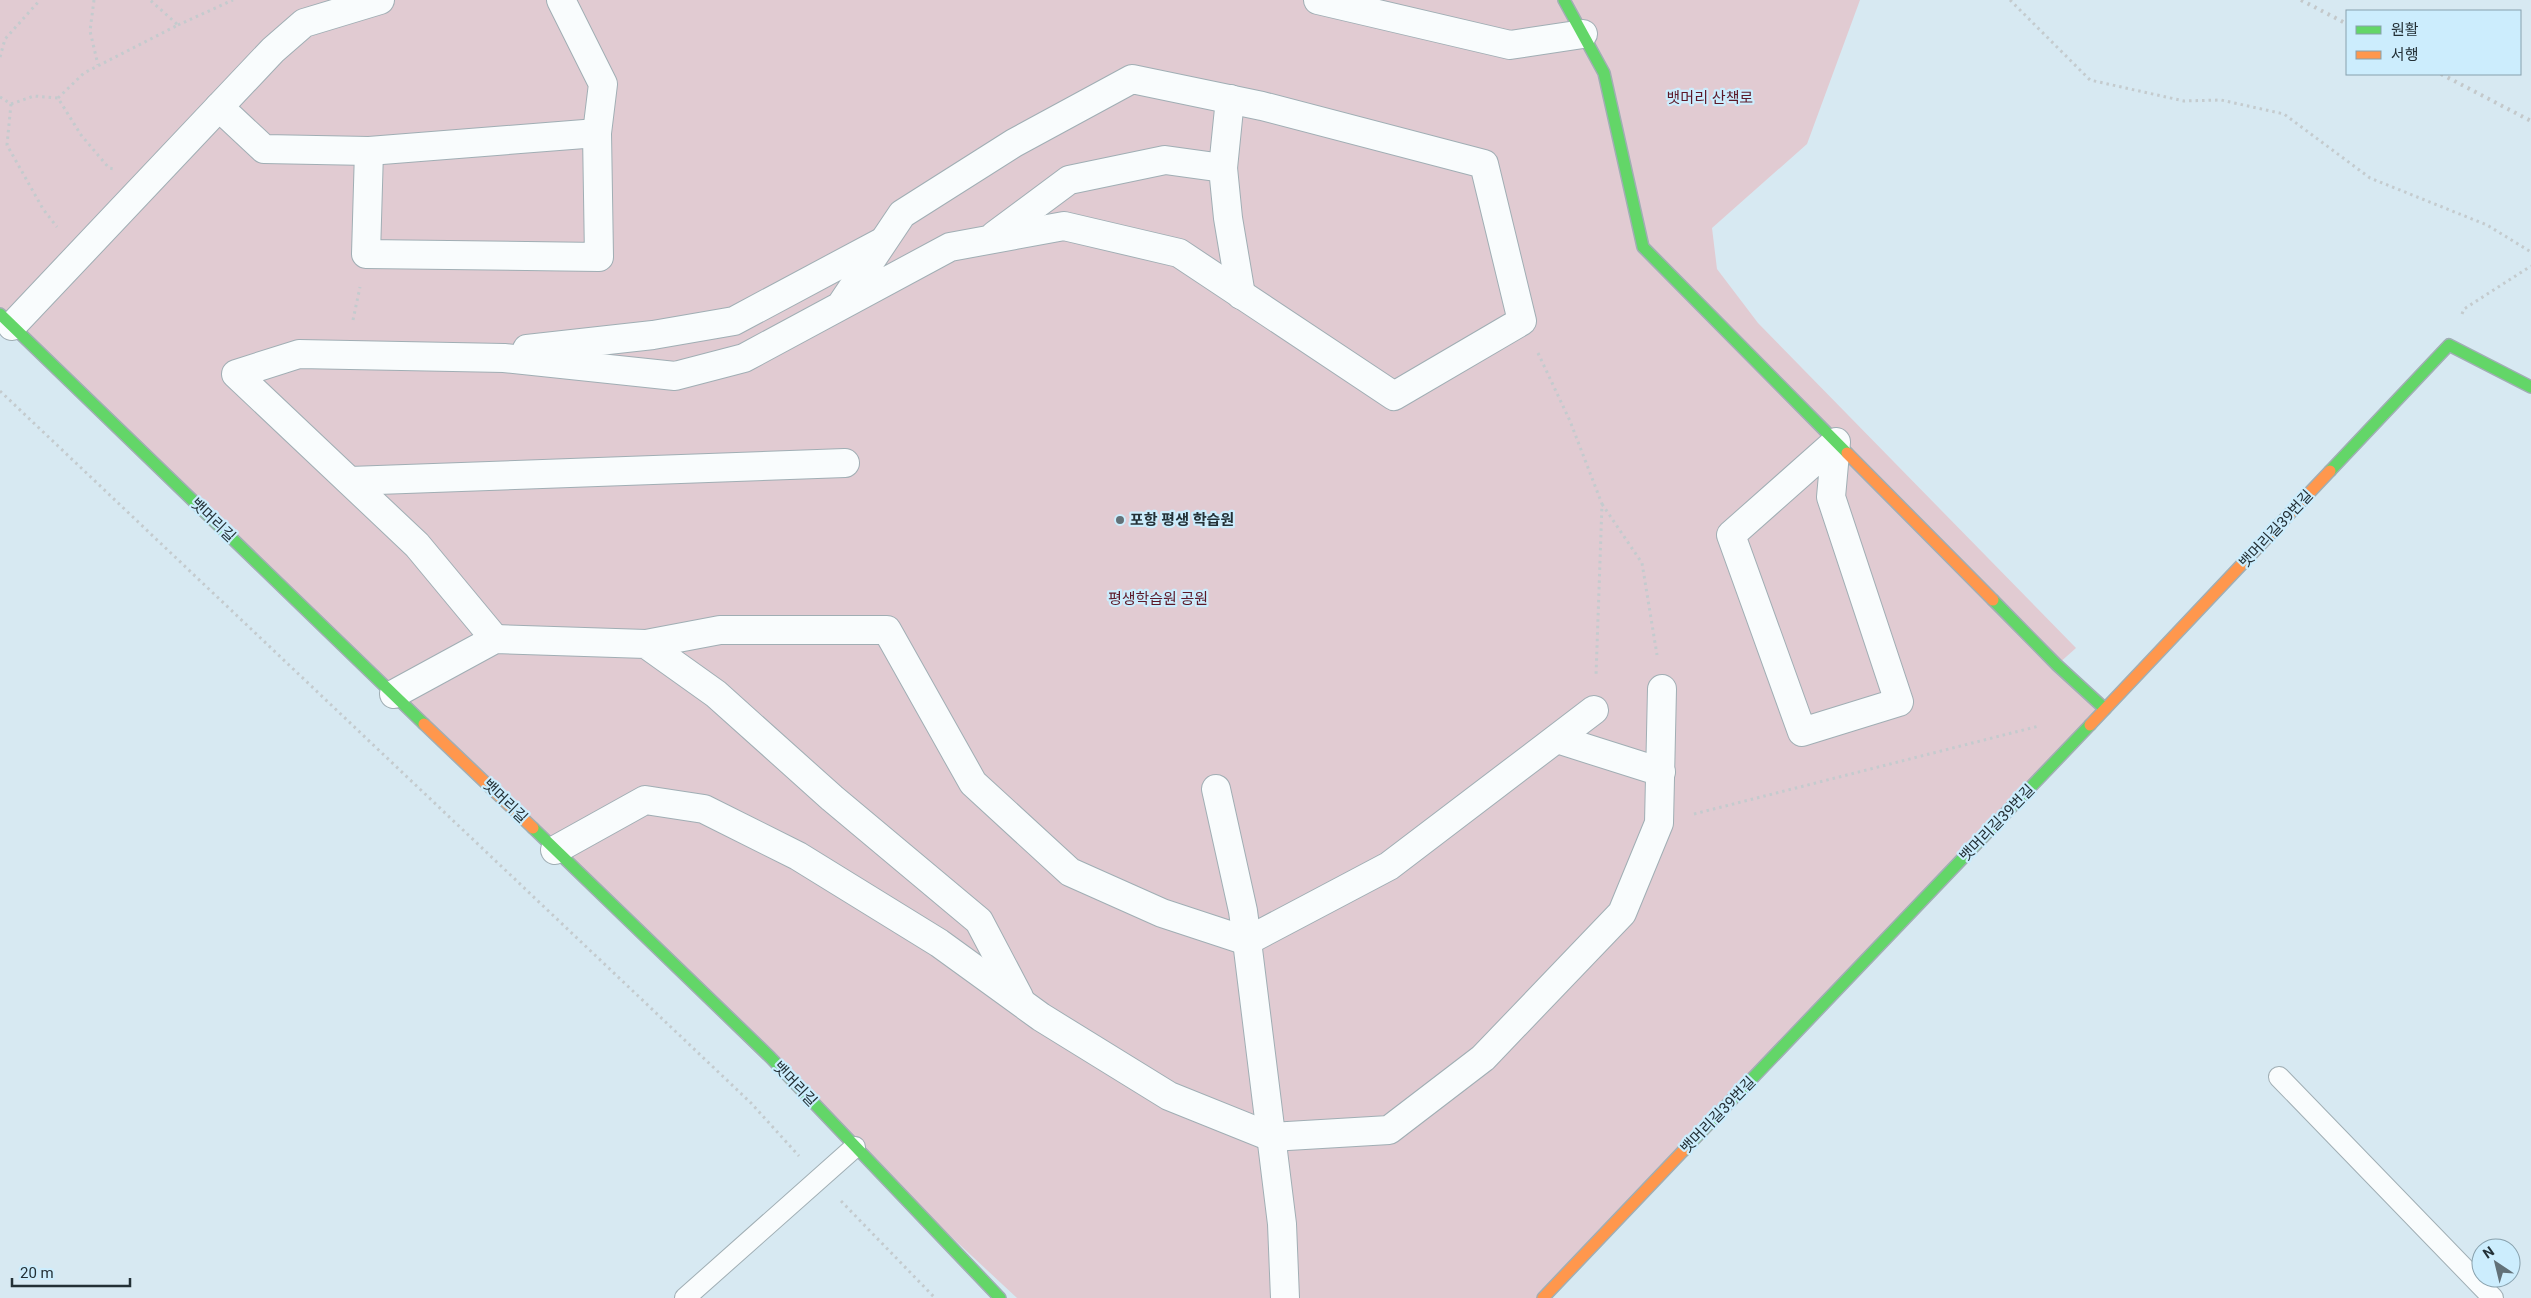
<svg xmlns="http://www.w3.org/2000/svg" width="2531" height="1298" viewBox="0 0 2531 1298" font-family="Roboto,'Noto Sans KR',sans-serif">
<style>
.green{fill:#e1cbd2}
.lines{fill:none;stroke-linecap:round;stroke-linejoin:round}
.lane-casing{stroke:#a0aeb4;stroke-width:22}
.street-casing{stroke:#a0aeb4;stroke-width:30}
.fast-casing{stroke:#a0aeb4;stroke-width:14}
.slow-casing{stroke:#a0aeb4;stroke-width:14}
.path{stroke:#c4cbce;stroke-width:3;stroke-dasharray:2.5 4;stroke-linecap:butt}
.lane{stroke:#f9fcfd;stroke-width:20}
.street{stroke:#f9fcfd;stroke-width:28}
.fast{stroke:#63d668;stroke-width:11}
.slow{stroke:#ff974d;stroke-width:11}
.rail{stroke:#c3c8ca;stroke-width:4;stroke-dasharray:2.5 5;stroke-linecap:butt}
.poi-dot{fill:#627178;stroke:#ccedfd;stroke-width:2}
.labels{text-anchor:middle;dominant-baseline:central;stroke-width:4.5;stroke-linejoin:round;paint-order:stroke}
.park-label{font-size:15px;fill:#5c1827;stroke:#ccedfd}
.street-label{font-size:15px;fill:#233036;stroke:#ccedfd}
.poi-label{font-size:15px;font-weight:bold;fill:#233036;stroke:#ccedfd;text-anchor:start}
</style>
<rect width="100%" height="100%" fill="#d7e9f2"/>
<!-- green -->
<path class="green" d="M0,0H1860L1807,144L1712,228L1717,269L1758,323L2076,648L2057,665L2105,709L1543,1298H1017L855,1147L0,312Z"/>
<g class="lines">
<defs>
<g id="lane">
<path d="M2279,1077L2493,1298"/>
<path d="M685,1298L855,1147"/>
</g>
<g id="street">
<path d="M1318,0L1510,45L1583,34"/>
<path d="M219,107L264,149L369,151L366,254L599,257L597,133L603,84L561,0"/>
<path d="M369,151L597,133"/>
<path d="M1223,168L1230,99"/>
<path d="M995,235L1069,180L1165,160L1223,168L1228,218L1241,295"/>
<path d="M12,326L273,50L304,23L380,0"/>
<path d="M527,349L653,335L734,321L880,243"/>
<path d="M1836,442L1831,497L1899,702L1802,732L1731,535Z"/>
<path d="M350,481L845,463"/>
<path d="M495,639L417,545L236,374L299,354L504,358L675,376L744,358L950,247L1064,226L1179,253L1394,396L1522,321L1484,164L1262,106L1132,79L1014,143L902,214L841,305"/>
<path d="M646,644L720,630H887L973,783L1070,872L1162,913L1247,941L1389,866L1594,710"/>
<path d="M394,694L495,639L646,644L716,694L832,798L979,921L1019,997"/>
<path d="M1557,739L1661,772"/>
<path d="M1216,789L1243,911L1247,941L1282,1224L1285,1298"/>
<path d="M555,850L645,800L704,809L798,856L939,943L1041,1017L1169,1096L1271,1137L1389,1130L1483,1058L1622,913L1659,823L1662,689"/>
</g>
<g id="fast">
<path d="M1564,0L1604,73L1643,247L1847,453"/>
<path d="M0,314L424,724"/>
<path d="M2330,471L2449,345L2531,387"/>
<path d="M1993,600L2057,665L2105,709"/>
<path d="M533,828L770,1057L1000,1298"/>
<path d="M1683,1151L2090,725"/>
</g>
<g id="slow">
<path d="M1847,453L1993,600"/>
<path d="M424,724L533,828"/>
<path d="M2090,725L2330,471"/>
<path d="M1543,1298L1683,1151"/>
</g>
</defs>
<!-- lane casing -->
<use href="#lane" class="lane-casing"/>
<!-- street casing -->
<use href="#street" class="street-casing"/>
<!-- fast casing -->
<use href="#fast" class="fast-casing"/>
<!-- slow casing -->
<use href="#slow" class="slow-casing"/>
<!-- path -->
<g class="path">
<path d="M94,0L90,31L98,65"/>
<path d="M2010,0L2090,80L2184,101L2221,100L2284,114L2370,178L2487,225L2531,252"/>
<path d="M178,25L233,0"/>
<path d="M0,57L5,39L40,0"/>
<path d="M0,97L11,104L7,145L43,209L57,227"/>
<path d="M58,98L84,73L178,25L150,0"/>
<path d="M11,104L34,96L58,98L81,135L109,168L114,169"/>
<path d="M2462,314L2464,309L2531,266"/>
<path d="M353,320L360,287"/>
<path d="M1538,353L1570,421L1602,504L1596,676"/>
<path d="M0,391L751,1103L799,1156"/>
<path d="M1602,504L1642,563L1657,655"/>
<path d="M1694,814L2039,726"/>
<path d="M841,1201L935,1298"/>
</g>
<!-- lane -->
<use href="#lane" class="lane"/>
<!-- street -->
<use href="#street" class="street"/>
<!-- fast -->
<use href="#fast" class="fast"/>
<!-- slow -->
<use href="#slow" class="slow"/>
<!-- rail -->
<g class="rail">
<path d="M2301,0L2347,24"/>
<path d="M2441,74L2531,121"/>
</g>
</g>
<!-- markers -->
<circle class="poi-dot" cx="1120" cy="520" r="5"/>
<g class="labels">
<!-- park labels -->
<g class="park-label">
<text x="1710" y="98">뱃머리 산책로</text>
<text x="1158" y="599">평생학습원 공원</text>
</g>
<!-- street labels -->
<g class="street-label">
<text transform="translate(213 520) rotate(44)">뱃머리길</text>
<text transform="translate(2276 529) rotate(-47)">뱃머리길39번길</text>
<text transform="translate(505 801) rotate(44)">뱃머리길</text>
<text transform="translate(1997 823) rotate(-46)">뱃머리길39번길</text>
<text transform="translate(795 1084) rotate(46)">뱃머리길</text>
<text transform="translate(1718 1115) rotate(-46)">뱃머리길39번길</text>
</g>
<!-- poi labels -->
<g class="poi-label">
<text x="1130" y="520">포항 평생 학습원</text>
</g>
</g>
<!-- legend -->
<rect x="2346" y="10" width="175" height="65" fill="#ccedfd" stroke="#88a1ad"/>
<rect x="2356" y="26" width="25" height="8" fill="#63d668" stroke="#88a1ad"/>
<text x="2391" y="35" font-size="15" fill="#233036">원활</text>
<rect x="2356" y="51" width="25" height="8" fill="#ff974d" stroke="#88a1ad"/>
<text x="2391" y="60" font-size="15" fill="#233036">서행</text>
<!-- north arrow -->
<g transform="translate(2496 1263) rotate(325)"><circle r="24" fill="#ccedfd" stroke="#88a1ad"/>
<path d="M0-4L9 19L0 12L-9 19Z" fill="#627178"/>
<text y="-8" font-size="14" font-weight="bold" text-anchor="middle" fill="#233036">N</text>
</g>
<!-- scale -->
<path d="M12 1278v8h118v-8" fill="none" stroke="#233036" stroke-width="2.5"/>
<text x="20" y="1278" font-size="15" fill="#233036" stroke="#ccedfd" stroke-width="4" paint-order="stroke">20 m</text>
</svg>
